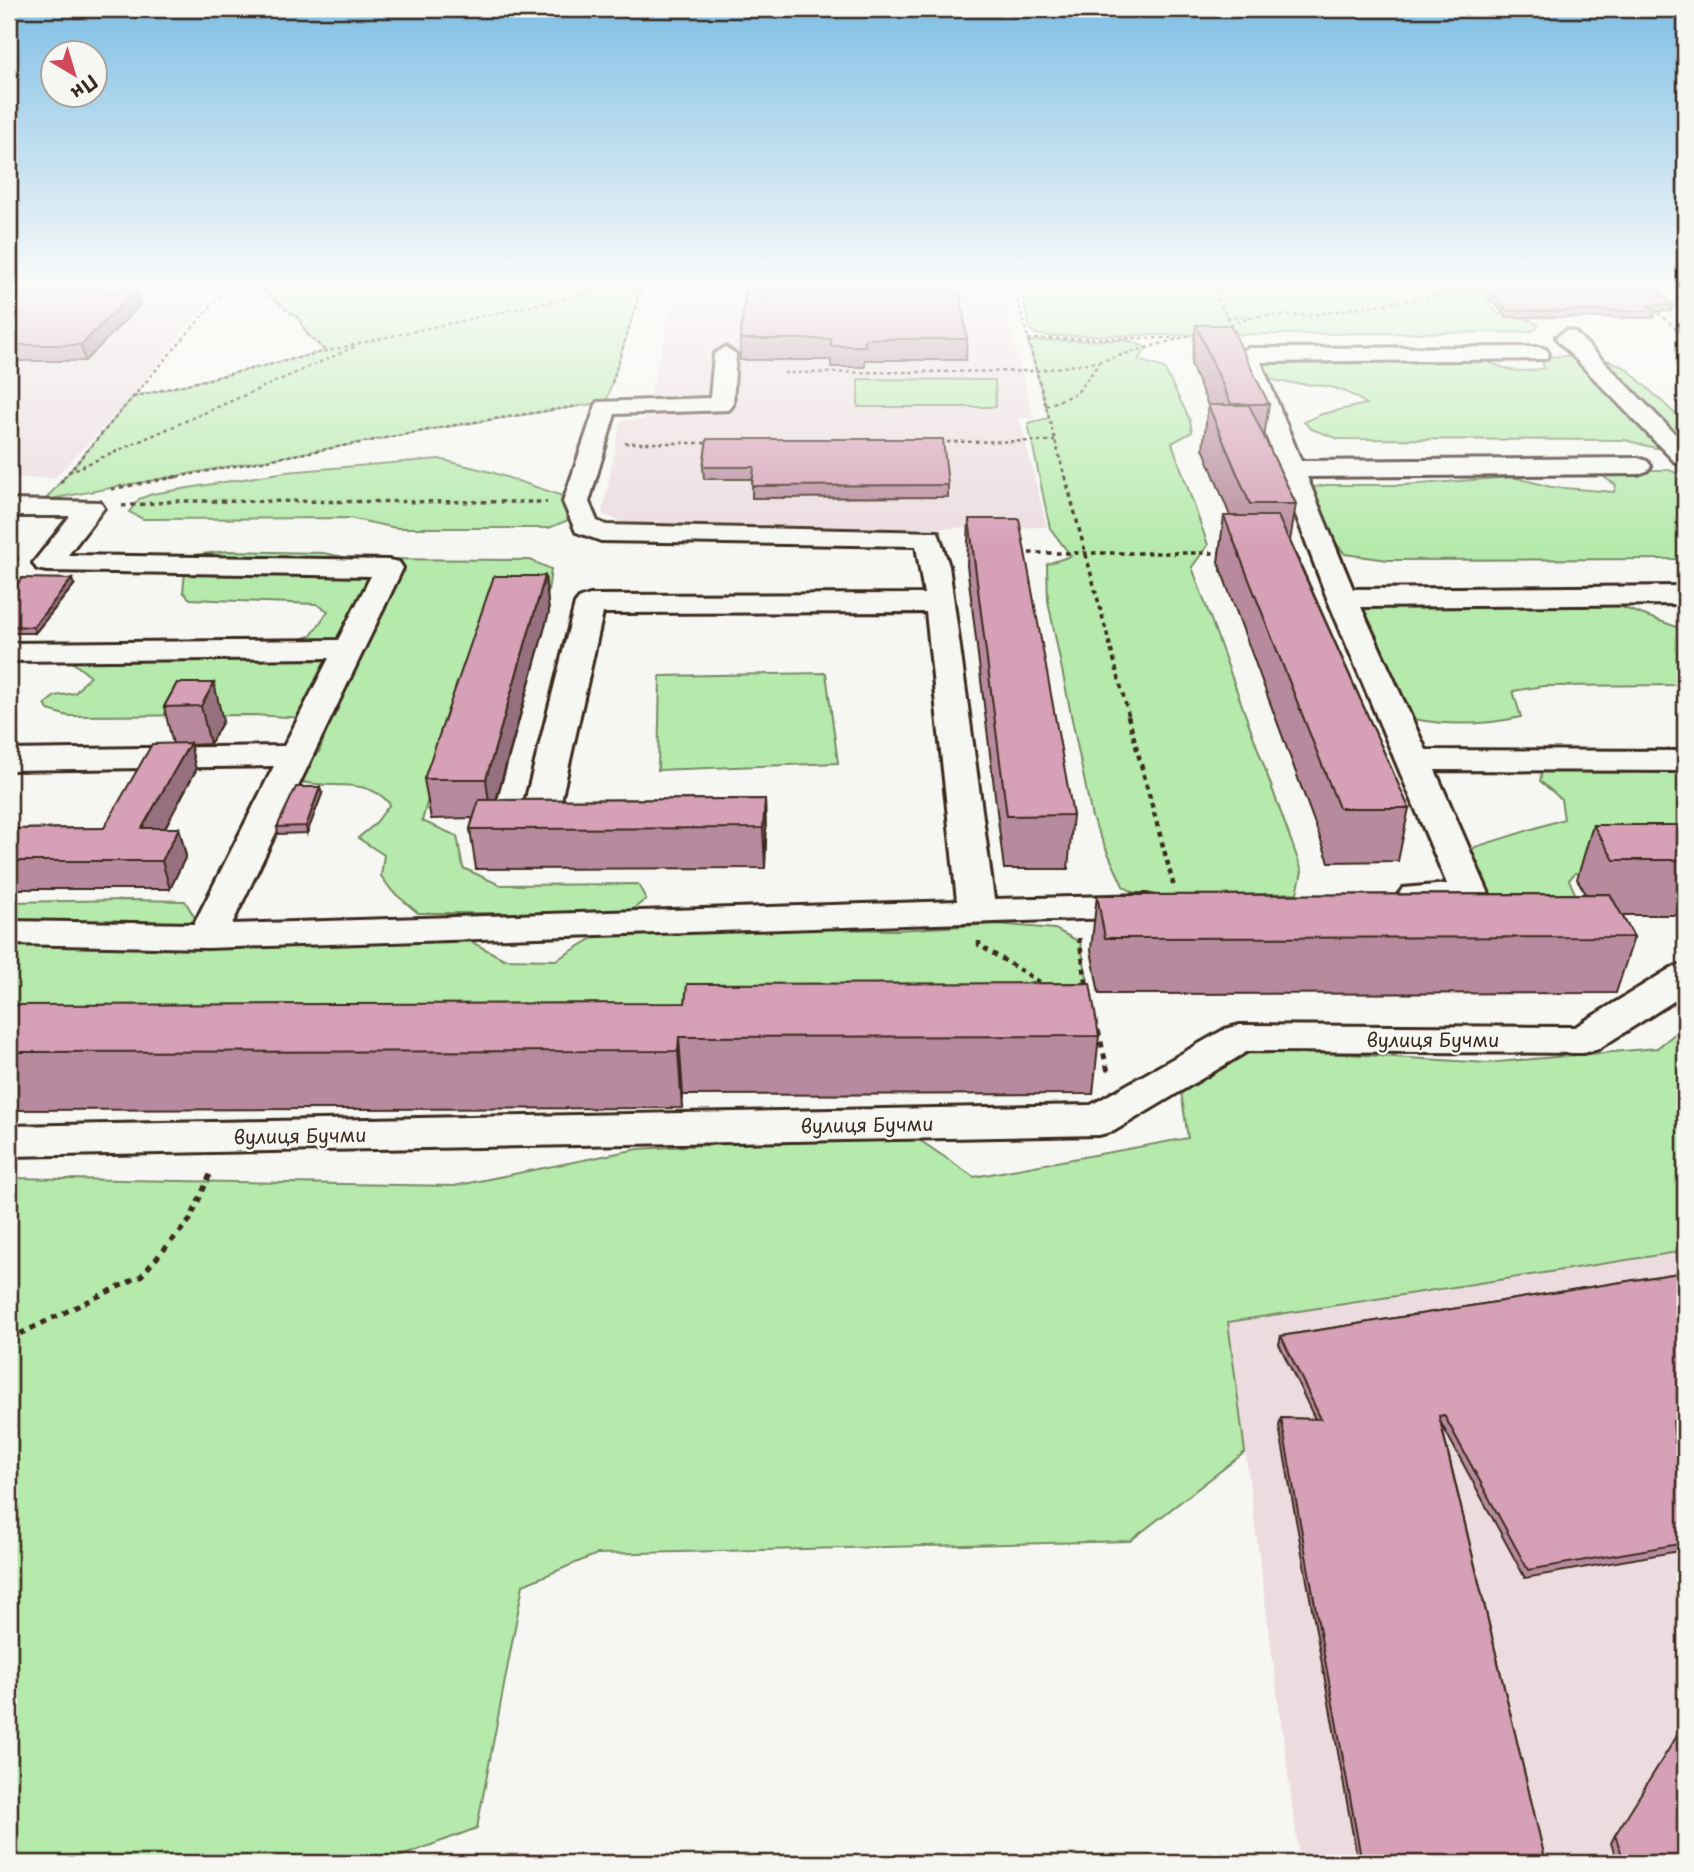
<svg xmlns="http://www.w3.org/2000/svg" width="1694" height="1872" viewBox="0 0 1694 1872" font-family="'Playpen Sans',sans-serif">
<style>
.built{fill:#ecdce0}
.green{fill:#b5eaac;stroke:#788a65;stroke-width:2}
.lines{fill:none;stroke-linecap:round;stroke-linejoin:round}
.minor-casing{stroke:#3b2a1e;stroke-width:6}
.path-far3{stroke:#3b2a1e;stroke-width:2.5;stroke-dasharray:3.5 3.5;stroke-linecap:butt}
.path-far2{stroke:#3b2a1e;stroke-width:3.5;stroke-dasharray:4.5 4.5;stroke-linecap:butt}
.path-far1{stroke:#3b2a1e;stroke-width:4.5;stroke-dasharray:5 5;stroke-linecap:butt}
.path{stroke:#3b2a1e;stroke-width:5;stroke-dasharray:6 6;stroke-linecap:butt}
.minor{fill:#f6f6f2;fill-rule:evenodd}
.wall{fill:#b88a9d;stroke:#3b2a1e;stroke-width:2}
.shaded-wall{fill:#96707f;stroke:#3b2a1e;stroke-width:2}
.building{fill:#d6a0b6;stroke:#3b2a1e;stroke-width:2}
.labels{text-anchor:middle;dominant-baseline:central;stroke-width:5;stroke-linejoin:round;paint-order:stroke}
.street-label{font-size:19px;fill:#3b2a1e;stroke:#f6f6f2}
</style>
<rect width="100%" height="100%" fill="#f6f6f2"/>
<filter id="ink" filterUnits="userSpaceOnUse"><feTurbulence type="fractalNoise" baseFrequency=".0143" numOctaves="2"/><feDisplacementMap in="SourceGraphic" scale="14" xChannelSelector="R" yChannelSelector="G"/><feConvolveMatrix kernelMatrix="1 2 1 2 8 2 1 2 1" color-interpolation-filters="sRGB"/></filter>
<g filter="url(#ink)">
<!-- built -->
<g class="built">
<path d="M676,290L1001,291L1034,419L1019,417L1047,527L645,531L602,514L621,420H644Z"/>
<path d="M211,296L133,397L54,478H9V297Z"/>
<path d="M1685,1251V1863H1300L1228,1322Z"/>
</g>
<!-- green -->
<g class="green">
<path d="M257,286H642L606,402L446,427L45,500L133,397L325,351L307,334L299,319Z"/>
<path d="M1020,286H1474L1498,314L1524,317L1538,324L1536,329L1529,332L1052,336L1035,334L1030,328Z"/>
<path d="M1128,340L1147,348L1138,360L1164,368L1190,420L1192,432L1172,443L1208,545L1192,567L1302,871L1297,893L1143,898L1123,886L1092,818L1048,601L1047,564L1071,556L1050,528L1028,423L1049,418L1028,341Z"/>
<path d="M1570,356L1608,360L1626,368L1685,423V449L1655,448L1625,440L1339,439L1311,429L1304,422L1322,414L1366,404C1329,376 1308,390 1269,379L1261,365L1270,359L1475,357C1504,367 1510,376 1544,368L1541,357Z"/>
<path d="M858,379L995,380L996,407H858Z"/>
<path d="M439,459L491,472L560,495L567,508L568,520L549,528H396L349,518L143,519L129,512L139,499L152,494L286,472Z"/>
<path d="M1604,470H1669L1685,476V508L1681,510L1685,520V559L1388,560L1345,554L1327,533L1309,488L1326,485H1405L1513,477L1551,487L1614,492L1616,485L1605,478Z"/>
<path d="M228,551L323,553L354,559L530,560L551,569L547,599L430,792L422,821L457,836L463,868L500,885L638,884L646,899L628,913H418L392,891L381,876L384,855L358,838L375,824L390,804C366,775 329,791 299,781L307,760L319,752L326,732L322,719L253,715L68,716L48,710L45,704L55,696L75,693L90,676L63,655L283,644L311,636L328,611L316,604L190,599L183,592L185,572L194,555Z"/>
<path d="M1605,601L1685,630V685L1543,686L1513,691L1521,717C1485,725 1450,726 1413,719L1399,698L1360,606Z"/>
<path d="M826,673L838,763L658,770L660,676Z"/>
<path d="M1543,767H1685V872L1575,873L1569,880L1580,904L1515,942L1466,857L1475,847L1564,819L1561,799L1540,781Z"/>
<path d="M128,900L185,901L198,923L464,938L504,959L556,960L595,937L657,927L898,930L996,924L1055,929L1080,942L1098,1032L9,1052V902Z"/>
<path d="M1685,1026V1251L1228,1322L1245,1452L1130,1541L597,1554L523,1585L477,1828L383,1863H9V1178L454,1186L638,1149L909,1133L974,1177L1188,1138L1180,1085L1253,1048L1487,1063L1657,1048Z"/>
</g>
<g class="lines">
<defs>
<g id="minor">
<path d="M1567,330L1575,332L1685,444V466L1676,463L1559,342L1556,337Z"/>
<path d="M725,347L736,354L733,405L729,410L615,414L589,502L597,521L606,525L938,532L949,566L994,899L1146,895L1159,898L1165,906L1159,914L1146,917L207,948L9,944V921L194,924L274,766L9,770V750L284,746L329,658L9,661V643L338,640L371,576L47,571L37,569L33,563L70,516H9V500L100,502L104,508L68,555L389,560L399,562L403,568L232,924L957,901L926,612L603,613L558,814L552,821L540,825L528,821L522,814L575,604L580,598L590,595L924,594L916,546L601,541L576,532L563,502L597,402L710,398L714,354Z"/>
<path d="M1538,347L1546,349L1549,354L1546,359L1261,362L1301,461L1638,458L1647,461L1651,466L1647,471L1638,474L1307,477L1353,589L1685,586V604L1361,607L1426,750L1685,751V771L1435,770L1489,894L1483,902C1459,908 1427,910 1403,904L1397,896L1403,888L1447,884L1327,598L1236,355L1247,348Z"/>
<path d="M1685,965V994L1598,1049L1583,1053L1248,1051L1114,1131L1099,1135L9,1156V1126L1091,1105L1225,1029L1240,1025L1575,1027L1671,968Z"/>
</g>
</defs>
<!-- minor casing -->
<use href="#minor" class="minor-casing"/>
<!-- path-far3 -->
<g class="path-far3">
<path d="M257,286L299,319L307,334L325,350"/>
<path d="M1014,286L1065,478"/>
<path d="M1211,286L1237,335"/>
<path d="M1653,308L1685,337"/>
<path d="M1259,316L1312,315L1497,286"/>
<path d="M1227,317L1250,316"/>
<path d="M1223,326L1259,316"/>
<path d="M1028,339L1177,338"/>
<path d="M784,373L1036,371L1101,361L1198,333"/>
<path d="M612,383L642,286"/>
<path d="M133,397L391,336L624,286"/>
<path d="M1046,406L1077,393L1100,362"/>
<path d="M940,442L1055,441"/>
<path d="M625,443H711"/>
<path d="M69,472L357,346"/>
<path d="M64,478L228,286"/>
<path d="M171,478L461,424L578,406"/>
</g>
<!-- path-far2 -->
<g class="path-far2">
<path d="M1065,476L1129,717"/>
<path d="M60,483L66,476"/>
<path d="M111,489L180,476"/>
<path d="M122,506L178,501L547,502"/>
<path d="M1020,553H1225"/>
<path d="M9,558H19"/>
</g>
<!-- path-far1 -->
<g class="path-far1">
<path d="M1128,716L1174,887"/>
<path d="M1079,938L1087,988"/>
<path d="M979,941V945L1043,984"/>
</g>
<!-- path -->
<g class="path">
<path d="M1098,1030L1109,1076"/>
<path d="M9,1339L141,1276L190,1220L212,1170"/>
</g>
<!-- minor -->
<use href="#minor" class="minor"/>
</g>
<!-- wall -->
<g class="wall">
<path d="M1478,286H1653L1673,305L1671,311H1656L1654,318L1507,317Z"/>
<path d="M9,289L136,290L140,305L85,361H9Z"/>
<path d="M1196,325L1269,404L1264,438L1296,504L1290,541L1409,808L1398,861L1329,862L1218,562L1224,516H1230L1203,448L1208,405L1191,365Z"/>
<path d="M740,339H967L966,360H865V367H831V360H740Z"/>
<path d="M707,439L948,485V497L752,498V479H704L703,467Z"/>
<path d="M969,519L1073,815L1068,869H1004L967,565Z"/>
<path d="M545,576L549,612L497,800L765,799L766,839L765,868L476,869L470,829L473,818L431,819L424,779Z"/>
<path d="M74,585L35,633H9V595Z"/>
<path d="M177,683L223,721L210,744L190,745L196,770L164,828H179L186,856L170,889H9V829L104,828L173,744L164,707Z"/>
<path d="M322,794L307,833L278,834L277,827Z"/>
<path d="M1593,825H1685V915H1622L1634,937L1616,993L1099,994L1091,950L1097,895L1586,894L1577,879Z"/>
<path d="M9,1005L1099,1036L1093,1094L683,1095L682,1108L9,1110Z"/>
<path d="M1685,1272V1427L1674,1429L1675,1443H1685V1550L1525,1578L1441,1423L1546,1863H1358L1279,1426L1281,1418L1315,1419L1279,1344L1281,1336Z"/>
<path d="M1615,1835L1685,1863H1618L1611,1843Z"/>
</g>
<!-- shaded-wall -->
<g class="shaded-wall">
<path d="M136,290L140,305L85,361L81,345Z"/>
<path d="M545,576L549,612L491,818L486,779Z"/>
<path d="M72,579L74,585L35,633L33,627Z"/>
<path d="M214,683L223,721L210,744L201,706Z"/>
<path d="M190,743L196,770L150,856L142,828Z"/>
<path d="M320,787L322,794L307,833L306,826Z"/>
<path d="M765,799L766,839L765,868L763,828Z"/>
<path d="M179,828L186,856L170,889L162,861Z"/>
<path d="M679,1037L683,1095L682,1108L678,1051Z"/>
</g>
<!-- building -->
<g class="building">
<path d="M746,286H959L967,339H865V346H831V339H740Z"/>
<path d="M1486,286H1653L1673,305H1648L1656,311H1508Z"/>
<path d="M9,289L136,290L81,345H9Z"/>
<path d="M1196,325H1230L1269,404H1231Z"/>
<path d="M1208,405H1249L1296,504H1250Z"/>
<path d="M707,439H943L948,485L752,486L754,467H703Z"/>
<path d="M1224,516H1278L1409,808H1339Z"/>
<path d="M969,519H1019L1073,815L1007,816Z"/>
<path d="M494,576H545L486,779H424Z"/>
<path d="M22,578L72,579L33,627L9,626V595Z"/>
<path d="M177,683H214L201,706L164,707Z"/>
<path d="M190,743L142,828H179L162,861H9V829L104,828L152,744Z"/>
<path d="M296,787H320L306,826L277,827Z"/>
<path d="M765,799L763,828L470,829L479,800Z"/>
<path d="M1593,825H1685V860H1614Z"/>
<path d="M1610,894L1634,937L1105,938L1097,895Z"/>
<path d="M1090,983L1099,1036L679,1037L678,1051L9,1052V1005L685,1003L687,984Z"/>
<path d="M1685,1272V1419L1673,1421L1675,1443H1685V1543L1528,1570L1444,1415L1439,1416L1546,1863H1362L1281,1418L1321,1419L1281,1336Z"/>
<path d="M1685,1723V1863H1625L1615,1835Z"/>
</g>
</g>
<!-- sky -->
<linearGradient id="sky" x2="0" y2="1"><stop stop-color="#7fbfe5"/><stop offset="0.52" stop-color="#fbfbf9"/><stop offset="1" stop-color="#fbfbf9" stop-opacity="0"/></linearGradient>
<rect width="1694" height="548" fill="url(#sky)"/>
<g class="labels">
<!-- street labels -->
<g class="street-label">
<text x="1433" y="1039">вулиця Бучми</text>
<text transform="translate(867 1124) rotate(-1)">вулиця Бучми</text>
<text transform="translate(300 1135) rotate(-1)">вулиця Бучми</text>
</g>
</g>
<!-- margin -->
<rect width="1694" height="1872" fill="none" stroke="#f6f6f2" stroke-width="35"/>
<rect x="18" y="18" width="1659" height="1837" fill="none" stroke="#3b2a1e" stroke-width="2.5" filter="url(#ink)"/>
<!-- north arrow -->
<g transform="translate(74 74) rotate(142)"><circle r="33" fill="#f6f6f2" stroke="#aba49d" stroke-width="2"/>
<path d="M0-5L12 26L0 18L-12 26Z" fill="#d1495b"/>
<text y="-10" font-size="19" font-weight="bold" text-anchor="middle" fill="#3b2a1e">Пн</text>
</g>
</svg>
